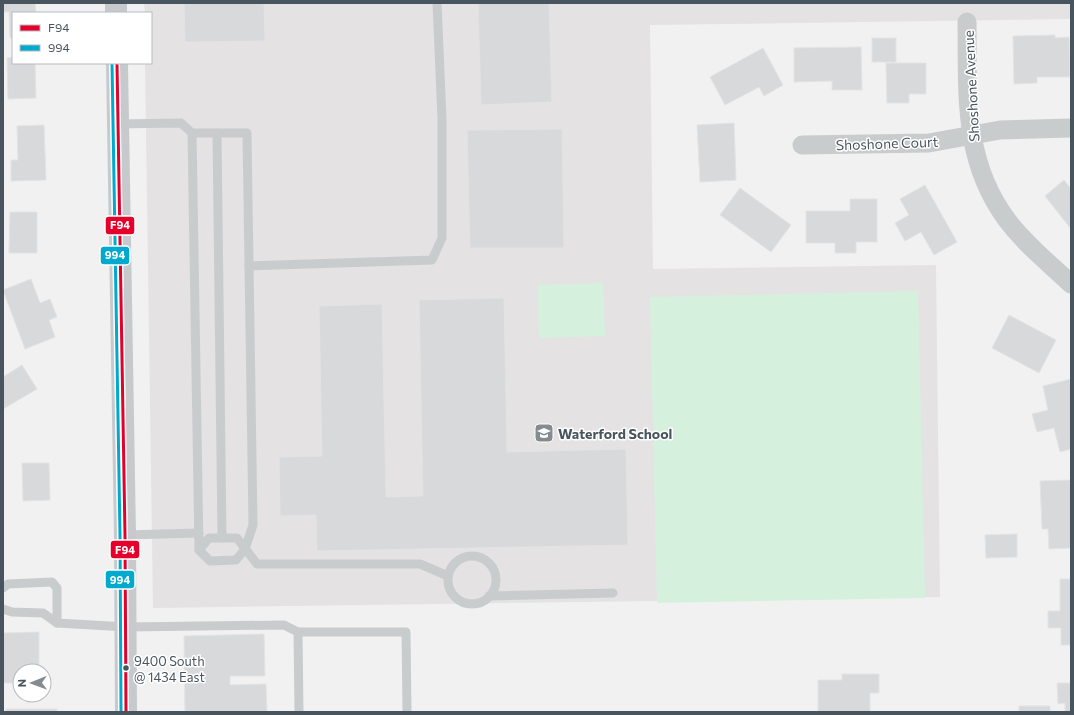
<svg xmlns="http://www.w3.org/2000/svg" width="1074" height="715" viewBox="0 0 1074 715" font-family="Commissioner,sans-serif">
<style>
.education{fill:#e4e2e3}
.green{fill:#d5f1de}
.building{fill:#d8d9da;stroke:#e3e3e4}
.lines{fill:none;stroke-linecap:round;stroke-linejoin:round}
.lane{stroke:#c9cccd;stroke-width:9}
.street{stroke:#c9cccd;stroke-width:19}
.primary{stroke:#c6cacd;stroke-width:22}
.bus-1-casing{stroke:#fff;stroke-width:6}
.bus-2-casing{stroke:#fff;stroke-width:6}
.bus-1{stroke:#e4002b;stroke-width:3}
.bus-2{stroke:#00a9ce;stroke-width:3}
.bus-dot{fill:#48555e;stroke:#fff;stroke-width:1.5}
.labels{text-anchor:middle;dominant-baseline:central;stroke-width:3;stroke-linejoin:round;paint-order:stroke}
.bus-label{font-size:13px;fill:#48555e;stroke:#fff;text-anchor:start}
.street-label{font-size:14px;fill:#48555e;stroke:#fff}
.poi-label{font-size:14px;font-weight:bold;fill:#48555e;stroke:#fff;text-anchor:start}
.line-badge{stroke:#fff;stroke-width:1.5}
.badge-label{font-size:11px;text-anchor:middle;font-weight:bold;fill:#fff}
</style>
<rect width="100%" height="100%" fill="#f2f1f1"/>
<!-- education -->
<path class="education" d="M144,3H1071V19L650,25L653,269L936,265L940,597L153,608L145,63H151V13H145Z"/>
<!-- green -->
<g class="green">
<path d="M603,283L605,336L539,338L538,285Z"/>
<path d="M918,291L925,598L657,603L650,297Z"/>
</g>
<!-- building -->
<g class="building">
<path d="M3,3H35L36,13H13V38H10L9,12H3Z"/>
<path d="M184,3H264L265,41L185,42Z"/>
<path d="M478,3H549L552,102L481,105Z"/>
<path d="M1055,35V38L1069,37L1070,77H1037V83L1014,84L1013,36Z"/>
<rect x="872" y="38" width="24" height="24"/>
<path d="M861,47L862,90H832V81L794,82V48Z"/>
<path d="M763,48L783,85L764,96L759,87L725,105L710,77Z"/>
<path d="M13,57V63H35L36,98L8,99L7,58Z"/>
<path d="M886,63H926V94H909V103H887Z"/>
<path d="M734,123L736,180L700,182L697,125Z"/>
<path d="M44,125L46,180L11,181V160H18L17,126Z"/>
<path d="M562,129L564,248H470L467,130Z"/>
<path d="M1064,180L1071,189V229L1045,196Z"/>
<path d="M925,185L957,242L934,255L921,232L905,241L895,223L909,215L900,199Z"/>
<path d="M740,188L791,225L771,252L720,215Z"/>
<path d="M850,199H877V242H856V253H835V243H806V211H850Z"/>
<path d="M10,212H37V253H9Z"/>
<path d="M31,279L40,303L50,299L57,317L49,320L55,337L25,349L3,290Z"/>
<path d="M504,298L507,452L626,449L628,545L317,551L316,515L280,516L279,457L322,456L319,306L382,304L386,497L423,496L419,300Z"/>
<path d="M1009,315L1056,340L1039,373L992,348Z"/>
<path d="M22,365L37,389L3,409V377Z"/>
<path d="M1071,379V449L1060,452L1054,428L1037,432L1032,414L1048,410L1043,386Z"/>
<path d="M22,463H49L50,500L23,501Z"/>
<path d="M1071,480V548L1049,549L1048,529H1042L1040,481Z"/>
<path d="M1017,534V557L986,558L985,535Z"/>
<path d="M1060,579H1071V645H1061V628H1048V611H1060Z"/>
<path d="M39,632V671H20V683H3V633Z"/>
<path d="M264,634L265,676H230V685L266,684L267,712H185L184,636Z"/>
<path d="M842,674H879V693H870V712H818V680H842Z"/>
<path d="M1057,683H1071V712H1065V703L1058,704Z"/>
<rect x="1019" y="706" width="31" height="6"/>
<rect x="6" y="709" width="51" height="3"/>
</g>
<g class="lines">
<!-- lane -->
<g class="lane">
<path d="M117,124L181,123L192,133L199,550L210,561L236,560L245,549L253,525L247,133H192"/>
<path d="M217,133L222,538"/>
<path d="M249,266L432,260L442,238V119L437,3"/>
<path d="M125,535L199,533"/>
<path d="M199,550L209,538H237L257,564H420L448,576"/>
<circle cx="472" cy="580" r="24"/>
<path d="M3,588L8,584L52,582L57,588V623"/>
<path d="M489,596L613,593"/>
<path d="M3,609L12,612L43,613L57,623L127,627L284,625L298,632L299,712"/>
<path d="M298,632H406L407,712"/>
</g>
<!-- street -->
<g class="street">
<path d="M967,22C968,92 962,160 1007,220C1025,244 1050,264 1071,284"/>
<path d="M802,145L929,143L1000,130L1071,128"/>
</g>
<!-- primary -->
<g class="primary">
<path d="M116,3V13"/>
<path d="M117,63L125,535L126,712"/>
</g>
<defs>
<path id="bus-1" d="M117,63L125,535L126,712"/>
<path id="bus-2" d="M112,63L120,535L121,712"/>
</defs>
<!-- bus-1 casing -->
<use href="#bus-1" class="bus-1-casing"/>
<!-- bus-2 casing -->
<use href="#bus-2" class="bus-2-casing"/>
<!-- bus-1 -->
<use href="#bus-1" class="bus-1"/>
<!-- bus-2 -->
<use href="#bus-2" class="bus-2"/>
</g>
<!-- icons -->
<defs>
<symbol id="school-square" viewBox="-11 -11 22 22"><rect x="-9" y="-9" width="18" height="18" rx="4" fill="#848c91" stroke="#fff"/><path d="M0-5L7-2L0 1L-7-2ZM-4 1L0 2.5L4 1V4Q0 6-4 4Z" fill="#fff"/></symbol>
</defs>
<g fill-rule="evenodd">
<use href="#school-square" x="533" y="422" width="22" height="22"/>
</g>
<!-- markers -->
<circle class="bus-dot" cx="126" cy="668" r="3.5"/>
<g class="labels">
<!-- bus labels -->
<g class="bus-label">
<text x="134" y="661">9400 South<tspan x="134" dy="16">@ 1434 East</tspan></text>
</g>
<!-- street labels -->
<g class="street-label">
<text transform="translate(971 86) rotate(-93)">Shoshone Avenue</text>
<text transform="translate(887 143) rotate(-2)">Shoshone Court</text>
</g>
<!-- poi labels -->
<g class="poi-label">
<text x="558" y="433">Waterford School</text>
</g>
</g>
<g class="line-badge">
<rect x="105" y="216" width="30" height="19" rx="4" fill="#e4002b"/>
<rect x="100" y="246" width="30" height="19" rx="4" fill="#00a9ce"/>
<rect x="110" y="540" width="30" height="19" rx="4" fill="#e4002b"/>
<rect x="105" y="570" width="30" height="19" rx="4" fill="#00a9ce"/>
</g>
<g class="badge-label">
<text x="120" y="229">F94</text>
<text x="115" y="259">994</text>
<text x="125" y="554">F94</text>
<text x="120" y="584">994</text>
</g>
<!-- border -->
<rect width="1074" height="715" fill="none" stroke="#48555e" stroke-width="8"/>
<!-- legend -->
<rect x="12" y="12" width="140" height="52" fill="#ffffff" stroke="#b6bbbf"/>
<rect x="20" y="25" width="20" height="6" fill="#e4002b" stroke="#b6bbbf"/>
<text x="48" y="32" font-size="12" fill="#48555e">F94</text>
<rect x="20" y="45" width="20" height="6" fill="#00a9ce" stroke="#b6bbbf"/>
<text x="48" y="52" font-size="12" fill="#48555e">994</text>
<!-- north arrow -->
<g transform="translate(32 683) rotate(269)"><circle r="19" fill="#ffffff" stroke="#b6bbbf"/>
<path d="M0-3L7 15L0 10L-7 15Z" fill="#848c91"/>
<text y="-6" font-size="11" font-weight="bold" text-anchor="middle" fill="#48555e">N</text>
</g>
</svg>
